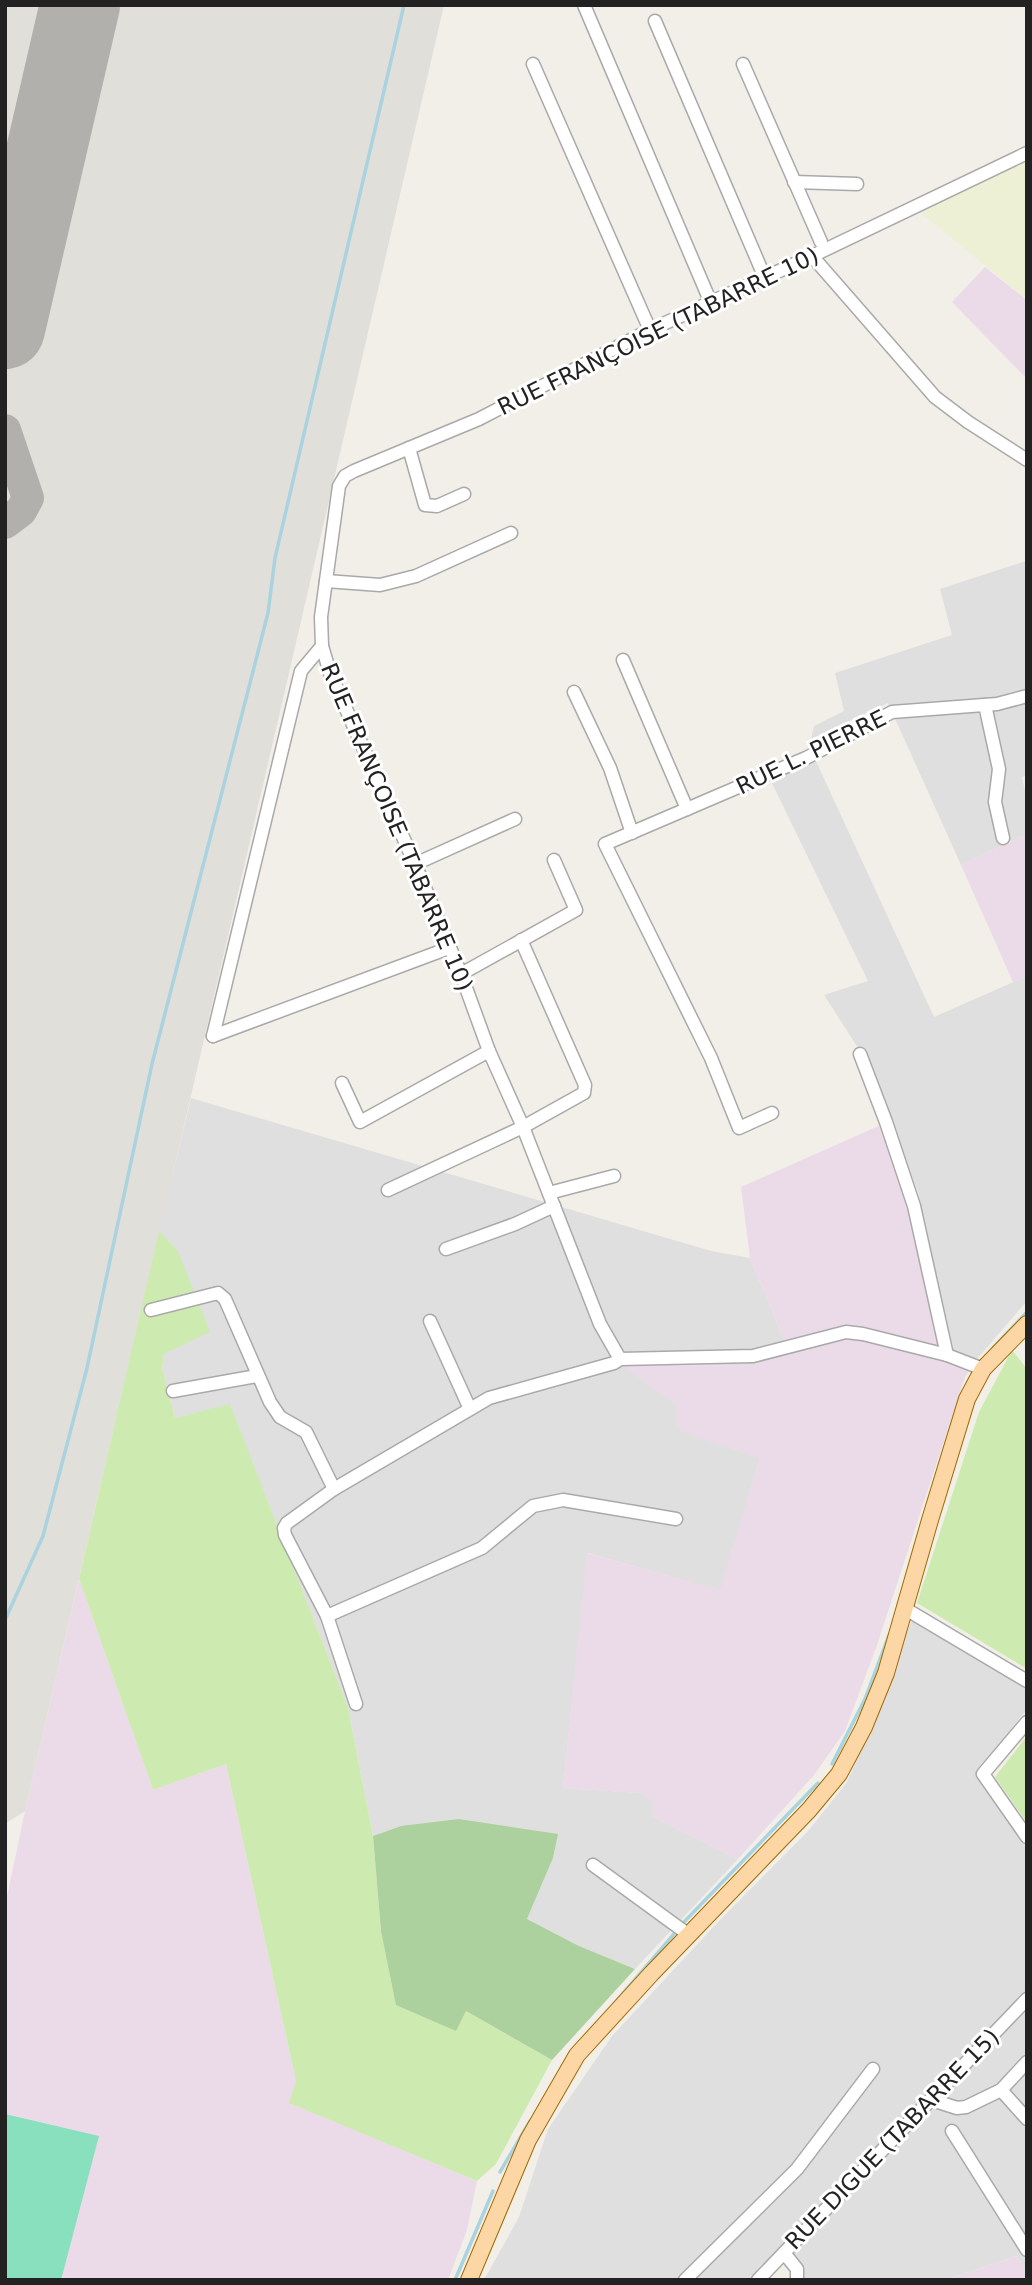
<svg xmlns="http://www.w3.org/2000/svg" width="1032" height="2285" viewBox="0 0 1032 2285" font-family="'DejaVu Sans',sans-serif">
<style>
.residential{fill:#e0dfdf}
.industrial{fill:#ebdbe8}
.airport{fill:#e1dfda}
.farmland{fill:#eef0d5}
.grass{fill:#cdebb0}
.forest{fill:#add19e}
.pitch{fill:#88e0be}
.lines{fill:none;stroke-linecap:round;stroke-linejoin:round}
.stream{stroke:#aad3df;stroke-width:3.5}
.taxiway{stroke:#b1b0ac;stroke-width:32}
.runway{stroke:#b1b0ac;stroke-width:80}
.minor-casing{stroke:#a9a9a9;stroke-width:15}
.major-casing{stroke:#a06b00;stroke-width:18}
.minor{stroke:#fff;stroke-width:12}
.major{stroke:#fcd6a4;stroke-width:16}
.labels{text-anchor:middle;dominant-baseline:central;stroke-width:6;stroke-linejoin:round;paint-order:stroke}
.street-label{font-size:23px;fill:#222;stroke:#fff}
</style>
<rect width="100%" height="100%" fill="#f2efe9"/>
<!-- residential -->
<g class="residential">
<path d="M1026,561L1027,775L1022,777L1027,800V834L961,865L888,703L811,739L814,726L844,711L835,673L952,635L940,589Z"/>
<path d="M815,759L934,1017L1027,976V1301L977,1359L954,1352L918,1192L871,1068L824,995L868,981L770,779Z"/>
<path d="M191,1098L711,1251L750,1258L789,1352L754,1365L624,1366L760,1458L721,1591L588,1553L563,1788L643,1793L655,1805L653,1817L738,1859L635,1969L579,1946L527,1919L553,1858L557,1834L401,1826L373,1836L348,1708L230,1405L175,1418L162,1368L164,1354L159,1231Z"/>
<path d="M912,1619L1027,1687V1709L977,1772L1027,1849V1989L749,2280H484L519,2217L548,2129L612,2036L717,1923L809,1830L847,1782L881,1707Z"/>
<path d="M1027,1994V2273L1017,2256L945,2280H794V2269L779,2254Z"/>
</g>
<!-- industrial -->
<g class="industrial">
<path d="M985,267L1027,300V379L952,302Z"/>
<path d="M1027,834V976L1013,982L961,865Z"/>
<path d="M883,1124L908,1185L944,1357L972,1366L965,1377L877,1645L845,1731L814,1775L738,1859L652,1817L655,1805L642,1793L563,1788L587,1553L720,1590L760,1458L678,1430L675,1404L623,1366L753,1365L789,1352L750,1258L741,1187Z"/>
<path d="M79,1579L153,1790L226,1764L296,2081L290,2103L477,2181L467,2230L448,2280H5V1906L25,1811Z"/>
<path d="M1017,2256L1027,2273V2280H945Z"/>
</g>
<!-- airport -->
<path class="airport" d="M5,5H444L25,1811L5,1824Z"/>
<!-- farmland -->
<path class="farmland" d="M1027,155V300L916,209Z"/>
<!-- grass -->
<g class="grass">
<path d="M159,1231L178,1251L210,1332L164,1354L162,1368L175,1418L230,1404L348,1708L373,1836L381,1931L466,2011L552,2060L496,2164L477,2181L289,2103L296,2081L226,1764L153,1790L79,1579Z"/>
<path d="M1012,1350L1027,1369V1669L917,1603L979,1412Z"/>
<path d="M1027,1736V1823L995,1777Z"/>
</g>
<!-- forest -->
<path class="forest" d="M459,1819L558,1834L553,1858L527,1919L579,1946L635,1969L552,2060L466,2011L456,2031L396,2005L381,1931L373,1836L401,1826Z"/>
<!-- pitch -->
<path class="pitch" d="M5,2114L99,2136L61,2280H5Z"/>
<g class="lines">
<!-- stream -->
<g class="stream">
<path d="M993,1348L1027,1312"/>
<path d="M5,1620L43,1536L87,1368L152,1064L268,613L275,558L404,5"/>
<path d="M832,1764L865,1699L889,1635"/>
<path d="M684,1922L818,1783"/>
<path d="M614,2004L674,1934"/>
<path d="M500,2172L530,2121"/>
<path d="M455,2280L493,2191"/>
</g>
<!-- taxiway -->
<g class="taxiway">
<path d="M5,297L14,292"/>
<path d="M5,430L28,498L21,511L5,523"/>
</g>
<!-- runway -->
<path class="runway" d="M5,329L80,5"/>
<defs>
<g id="minor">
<path d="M584,5L711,303"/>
<path d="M655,21L765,278"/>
<path d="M533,64L650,330"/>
<path d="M743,64L821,242"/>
<path d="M794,182L857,184"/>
<path d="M812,256L935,397L968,422L1027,460"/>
<path d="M409,448L425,505L437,506L464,494"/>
<path d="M326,581L380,585L416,576L511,533"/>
<path d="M623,660L687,809"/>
<path d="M574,692L610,768L632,833"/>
<path d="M985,705L999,769L995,802L1003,838"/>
<path d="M415,864L515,819"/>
<path d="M461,974L576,910L554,860"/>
<path d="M213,1036L301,671L322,646"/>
<path d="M213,1036L449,948"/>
<path d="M860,1054L886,1122L914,1206L947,1355"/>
<path d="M342,1083L360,1122L489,1051"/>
<path d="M772,1113L739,1128L711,1058L605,844L806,758L892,712L997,704L1027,696"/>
<path d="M388,1190L523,1127L584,1093L585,1085L521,940"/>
<path d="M549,1193L614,1176"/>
<path d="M446,1249L515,1224L554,1206"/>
<path d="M151,1310L218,1293L225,1299L270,1402L280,1417L306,1432L334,1489"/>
<path d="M430,1321L470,1409"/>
<path d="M620,1359L600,1324L523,1127L489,1051L461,974L415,864L330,673L322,646L321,617L339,486L345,476L354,471L479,419L650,330L812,256L1027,153"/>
<path d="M173,1391L257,1376"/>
<path d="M904,1608L1027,1681"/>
<path d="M327,1616L482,1548L533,1506L563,1500L676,1519"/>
<path d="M356,1704L327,1616L285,1535L284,1528L287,1523L334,1489L489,1398L614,1363L620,1359L753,1356L846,1332L863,1334L947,1355L983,1369"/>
<path d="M1027,1722L983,1774L1027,1837"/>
<path d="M593,1865L689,1935"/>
<path d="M1001,2090L1027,2119"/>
<path d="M932,2100L957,2108L966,2107L1001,2090L1027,2062"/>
<path d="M952,2131L1027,2250"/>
<path d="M784,2253L797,2269V2280"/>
<path d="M685,2280L797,2169L873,2069"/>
<path d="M758,2280L1027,1999"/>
</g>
<path id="major" d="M469,2280L528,2140L577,2055L652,1973L809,1810L839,1774L864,1727L886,1673L930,1520L967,1399L983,1369L1027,1324"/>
</defs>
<!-- minor casing -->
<use href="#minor" class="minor-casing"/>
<!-- major casing -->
<use href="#major" class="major-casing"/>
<!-- minor -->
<use href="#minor" class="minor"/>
<!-- major -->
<use href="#major" class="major"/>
</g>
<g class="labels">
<!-- street labels -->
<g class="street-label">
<text transform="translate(658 331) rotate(-26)">RUE FRANÇOISE (TABARRE 10)</text>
<text transform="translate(811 752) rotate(-26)">RUE L. PIERRE</text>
<text transform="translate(397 827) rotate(67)">RUE FRANÇOISE (TABARRE 10)</text>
<text transform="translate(892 2139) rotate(-46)">RUE DIGUE (TABARRE 15)</text>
</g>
</g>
<!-- border -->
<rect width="1032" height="2285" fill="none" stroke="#222222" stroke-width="14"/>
</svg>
